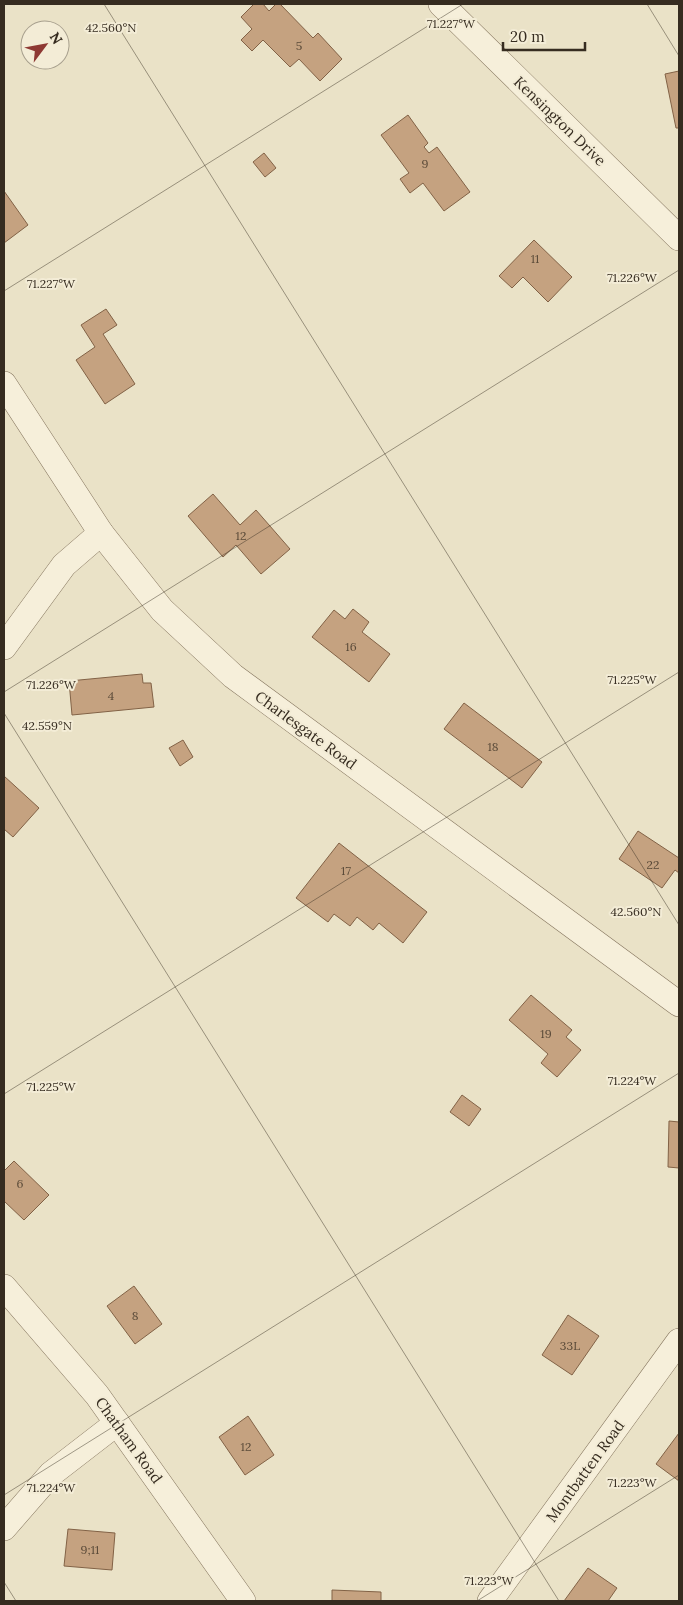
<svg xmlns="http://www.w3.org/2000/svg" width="683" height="1605" viewBox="0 0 683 1605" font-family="Lora,serif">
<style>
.building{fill:#c5a280;stroke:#826246}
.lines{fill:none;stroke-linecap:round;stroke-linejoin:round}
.minor-casing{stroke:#85755e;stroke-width:26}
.minor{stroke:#f6efda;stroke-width:25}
.ticks{fill:none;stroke:#362c20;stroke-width:1;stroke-opacity:0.45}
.labels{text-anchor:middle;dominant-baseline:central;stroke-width:4;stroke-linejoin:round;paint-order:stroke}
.number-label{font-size:12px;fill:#5a4a38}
.street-label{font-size:15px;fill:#362c20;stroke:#f3ecd6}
.ticks-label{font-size:12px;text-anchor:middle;fill:#362c20;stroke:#f3ecd6;stroke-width:4;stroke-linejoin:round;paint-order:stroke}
</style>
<rect width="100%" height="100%" fill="#eae2c7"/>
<!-- building -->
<g class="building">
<path d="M254,4H263L269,11L276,4H280L313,38L318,33L342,59L320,81L299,59L290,67L263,40L252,51L241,40L252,29L241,17Z"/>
<path d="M679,71V128H676L665,74Z"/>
<path d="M408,115L428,143L424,147L429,153L437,147L470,192L444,211L423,183L410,193L400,179L409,173L381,135Z"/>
<path d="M264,153L276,168L265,177L253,162Z"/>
<path d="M4,191L28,225L4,243Z"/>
<path d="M534,240L572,277L548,302L523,277L512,288L499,276Z"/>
<path d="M106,309L117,325L103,334L135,384L105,404L76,360L95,347L81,325Z"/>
<path d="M213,494L240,525L256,510L290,549L261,574L236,545L223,557L188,516Z"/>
<path d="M353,609L369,622L362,632L390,654L369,682L312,637L334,610L345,619Z"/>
<path d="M142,674L143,683H151L154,707L72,715L69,681Z"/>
<path d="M464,703L542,762L522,788L444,729Z"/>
<path d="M183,740L193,757L180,766L169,748Z"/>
<path d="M4,776L39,808L13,837L4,829Z"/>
<path d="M638,831L679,858V873L675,870L662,888L619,859Z"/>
<path d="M339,843L427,912L403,943L379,923L373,930L357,917L350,926L334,914L328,922L296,898Z"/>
<path d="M531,995L572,1030L566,1037L581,1050L557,1077L541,1063L548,1054L509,1020Z"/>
<path d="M462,1095L481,1109L469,1126L450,1112Z"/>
<path d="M669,1121L679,1122V1168L668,1167Z"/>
<path d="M14,1161L49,1195L24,1220L4,1201V1171Z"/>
<path d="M134,1286L162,1324L135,1344L107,1306Z"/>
<path d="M568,1315L599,1336L572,1375L542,1355Z"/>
<path d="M248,1416L274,1455L245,1475L219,1437Z"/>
<path d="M679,1433V1481L656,1464Z"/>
<path d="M68,1529L115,1533L112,1570L64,1566Z"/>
<path d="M588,1568L617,1588L608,1601H564Z"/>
<path d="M332,1590L381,1592V1601H332Z"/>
</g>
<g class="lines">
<defs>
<g id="minor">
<path d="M441,4L679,238"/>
<path d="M4,384L101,533L162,610L233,676L679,1004"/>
<path d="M4,647L64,565L101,533"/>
<path d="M4,1287L97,1395L243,1601"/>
<path d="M4,1528L51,1474L117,1423"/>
<path d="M490,1601L679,1341"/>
</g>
</defs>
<!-- minor casing -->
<use href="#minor" class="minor-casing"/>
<!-- minor -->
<use href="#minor" class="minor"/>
</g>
<!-- ticks -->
<path class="ticks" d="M104,4L679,925M647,4L679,56M4,291L463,4M4,692L679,270M4,713L559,1601M4,1094L679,672M4,1495L679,1073M4,1582L16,1601M477,1601L679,1475"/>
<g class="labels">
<!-- number labels -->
<g class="number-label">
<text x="299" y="45">5</text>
<text x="425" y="163">9</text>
<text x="535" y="258">11</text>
<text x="241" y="535">12</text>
<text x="351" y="646">16</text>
<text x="111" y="695">4</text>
<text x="493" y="746">18</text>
<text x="653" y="864">22</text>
<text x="346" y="870">17</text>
<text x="546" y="1033">19</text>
<text x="20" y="1183">6</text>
<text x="135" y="1315">8</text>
<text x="570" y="1345">33L</text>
<text x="246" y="1446">12</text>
<text x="90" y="1549">9;11</text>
</g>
<!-- street labels -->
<g class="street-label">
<text transform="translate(560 121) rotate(44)">Kensington Drive</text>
<text transform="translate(306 730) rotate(36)">Charlesgate Road</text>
<text transform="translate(129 1440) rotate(54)">Chatham Road</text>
<text transform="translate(585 1471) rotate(-54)">Montbatten Road</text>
</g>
</g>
<g class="ticks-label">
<text x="451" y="28">71.227°W</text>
<text x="111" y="32">42.560°N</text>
<text x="632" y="282">71.226°W</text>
<text x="51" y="288">71.227°W</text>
<text x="632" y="684">71.225°W</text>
<text x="51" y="689">71.226°W</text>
<text x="47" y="730">42.559°N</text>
<text x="636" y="916">42.560°N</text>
<text x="632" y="1085">71.224°W</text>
<text x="51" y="1091">71.225°W</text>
<text x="632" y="1487">71.223°W</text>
<text x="51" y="1492">71.224°W</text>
<text x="489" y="1585">71.223°W</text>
</g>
<!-- border -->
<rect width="683" height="1605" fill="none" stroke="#362c20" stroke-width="10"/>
<!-- north arrow -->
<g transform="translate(45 45) rotate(58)"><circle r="24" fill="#f3ecd6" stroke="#a79f8d"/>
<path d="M0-4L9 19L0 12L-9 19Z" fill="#8e3933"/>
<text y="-8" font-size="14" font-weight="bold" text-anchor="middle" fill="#362c20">N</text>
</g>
<!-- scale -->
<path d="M503 42v8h82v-8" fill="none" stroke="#362c20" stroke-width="2.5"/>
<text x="510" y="42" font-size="15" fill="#362c20" stroke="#f3ecd6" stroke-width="4" paint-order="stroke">20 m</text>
</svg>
